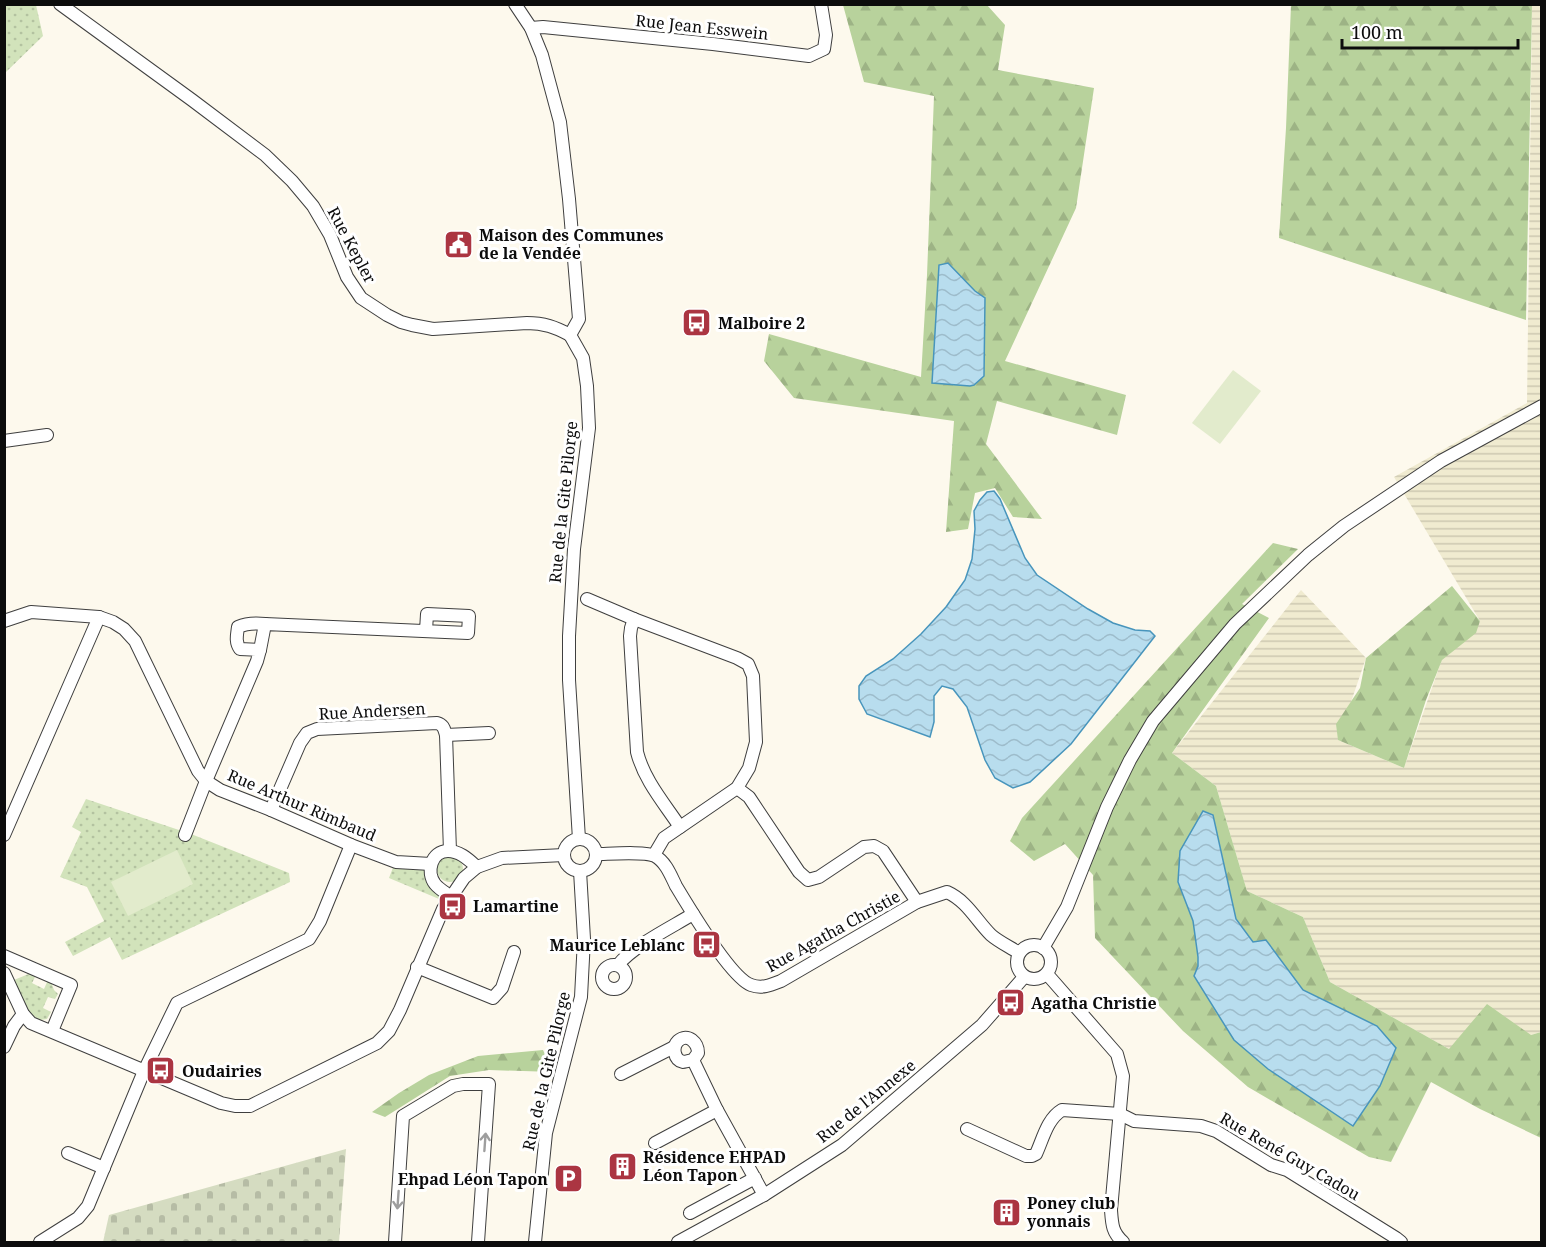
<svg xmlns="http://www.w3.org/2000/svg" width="1546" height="1247" viewBox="0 0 1546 1247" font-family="'Noto Serif',serif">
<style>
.farmland{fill:url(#farmland-rules)}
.grass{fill:url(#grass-dots)}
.forest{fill:url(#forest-firs)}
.cemetery{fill:url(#cemetery-stones)}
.pitch{fill:#e2ebcc}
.water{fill:url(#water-waves);stroke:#4895bc;stroke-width:1.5}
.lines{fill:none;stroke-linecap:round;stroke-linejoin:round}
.minor-casing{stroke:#3f3f3f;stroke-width:14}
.minor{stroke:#fff;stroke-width:12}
.oneway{stroke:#9e9e9e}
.labels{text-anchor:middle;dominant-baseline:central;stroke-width:6;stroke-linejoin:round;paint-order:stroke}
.street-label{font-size:16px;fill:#0c0c0c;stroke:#fff}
.poi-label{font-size:16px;font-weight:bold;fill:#0c0c0c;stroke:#fff;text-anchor:start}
</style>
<defs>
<pattern id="farmland-rules" width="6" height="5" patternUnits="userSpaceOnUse" patternTransform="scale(1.5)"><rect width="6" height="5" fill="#f0ebd0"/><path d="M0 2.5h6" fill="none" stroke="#cdc8b1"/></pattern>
<pattern id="grass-dots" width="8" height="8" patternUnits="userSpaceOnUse" patternTransform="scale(1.5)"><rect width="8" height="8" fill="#d2e3bb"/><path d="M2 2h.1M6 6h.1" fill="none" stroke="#b3c2a0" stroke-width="1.8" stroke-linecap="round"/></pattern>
<pattern id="forest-firs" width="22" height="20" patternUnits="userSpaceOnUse" patternTransform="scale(1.5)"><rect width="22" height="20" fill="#b8d29c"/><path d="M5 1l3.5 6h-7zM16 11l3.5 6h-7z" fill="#9db385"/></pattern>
<pattern id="cemetery-stones" width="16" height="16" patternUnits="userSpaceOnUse" patternTransform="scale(1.5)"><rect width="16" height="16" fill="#d5dcc1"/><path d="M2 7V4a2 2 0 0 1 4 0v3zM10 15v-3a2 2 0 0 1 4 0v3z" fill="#b6bca5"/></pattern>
<pattern id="water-waves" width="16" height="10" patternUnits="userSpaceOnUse" patternTransform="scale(1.5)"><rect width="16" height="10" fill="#b8ddee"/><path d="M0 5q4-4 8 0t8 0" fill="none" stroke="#9dbccb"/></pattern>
</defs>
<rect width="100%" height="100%" fill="#fdf9ed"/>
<!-- farmland -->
<path class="farmland" d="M1532,5H1541V1032L1531,1035L1449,1049L1330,982L1303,917L1247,891L1216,786L1172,753L1301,590L1366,658L1338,740L1404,768L1442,659L1480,621L1394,477L1527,403Z"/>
<!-- grass -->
<g class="grass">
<path d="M5,4L36,5L43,36L5,73Z"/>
<path d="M86,799L191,834L289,873L290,882L122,960L110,937L73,956L65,942L104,921L87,887L60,877L81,832L72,827Z"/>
<circle cx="450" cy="869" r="13"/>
<path d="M394,865L425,870L437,890L439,899L389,878Z"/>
<path d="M31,973L36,975L32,983L44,989L48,980L51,982L54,990L58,994L55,999L48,997L43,1008L51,1012L47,1019C42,1020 37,1021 33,1017C25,1012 18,990 14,980Z"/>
</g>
<!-- forest -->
<g class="forest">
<path d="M843,5H987L1005,25L998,70L1094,88L1076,208L1005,361L1126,395L1117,435L997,401L986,444L1042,519L1013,517L995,488L975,493L968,529L946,532L954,421L794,398L764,361L769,334L921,377L927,275L934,96L864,82Z"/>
<path d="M1291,5H1532L1526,320L1279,238L1286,128Z"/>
<path d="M1273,543L1298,549L1242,604L1269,618L1172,753L1216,786L1247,891L1303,917L1330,982L1449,1049L1487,1004L1531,1035L1541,1032V1138L1480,1109L1431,1082L1391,1162L1369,1157L1248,1087L1183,1031L1095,938L1093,875L1065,844L1034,861L1010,841L1022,818Z"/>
<path d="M1452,586L1480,621L1476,633L1442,660L1426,700L1404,768L1338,740L1336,724L1360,688L1366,658Z"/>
<path d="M543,1050L553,1072L489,1070L450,1076L385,1117L372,1112L399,1093L429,1075L478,1056Z"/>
</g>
<!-- cemetery -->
<path class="cemetery" d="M346,1149L339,1242H103L109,1215Z"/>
<!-- pitch -->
<g class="pitch">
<path d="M1233,370L1261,391L1220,444L1192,423Z"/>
<path d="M177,850L193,884L128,916L111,882Z"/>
</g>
<!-- water -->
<g class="water">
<path d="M948,263L975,291L985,298L984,376L974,385L970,386L932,383L939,265Z"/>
<path d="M994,491L1000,499L1025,558L1037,575L1088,609L1113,623L1135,630L1150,631L1155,636L1071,744L1030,782L1013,788L995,778L985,760L967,707L953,689L942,686L934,696V722L930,737L867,714L859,699V686L866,676L893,659L921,634L946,607L965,580L972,559L975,529L974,511L980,500L987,492Z"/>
<path d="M1203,811L1213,815L1236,919L1253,942L1266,940L1303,990L1377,1026L1396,1048L1380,1086L1353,1126L1268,1069L1234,1040L1194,976L1198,966V957L1193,921L1178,882L1180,851Z"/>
</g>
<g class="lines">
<defs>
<g id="minor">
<path d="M60,4L192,100L265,155L292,181L313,206L330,235L347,277L361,298L387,315L401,322L412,325L433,329L527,323C544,323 555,327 570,335"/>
<path d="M515,4L531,28L542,55L560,122L569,199L579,319L570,335"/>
<path d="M531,28L543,27L713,44L809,56L824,49L826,35L821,4"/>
<path d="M570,335L583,358L587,386L589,428L574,549L569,636V680L579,839"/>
<path d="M4,441L47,435"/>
<path d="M587,599L634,619L737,658L748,664L753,676L756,742L749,768L737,788L664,838L654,855"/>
<path d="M634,619L631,628L630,636L637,752C644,780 664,803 680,827"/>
<path d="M4,621L31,612L99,617L113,622L124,629L135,641L198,771L206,781L220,790L271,810L351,845L396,862L431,864"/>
<path d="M260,650L265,624L468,633L469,616L427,614L426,631"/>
<path d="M446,735L489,733"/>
<path d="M737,788L749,797L799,872L808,880L819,877L864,847L874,846L883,851L917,902"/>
<path d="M271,810L300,743L307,733L317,729L437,723C444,725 444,729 446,735L450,851"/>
<path d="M4,835L99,617"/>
<path d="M185,835L206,781L257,661L260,650L240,649C235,642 237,635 238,627C247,623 256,623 265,624"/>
<circle cx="580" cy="855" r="16"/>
<path d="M596,854C608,854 645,851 655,856C666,862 671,876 676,886C688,906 731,978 751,985C762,989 771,985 781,981L917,902L947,892C967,901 976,920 991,935C999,942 1010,947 1019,953"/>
<path d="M450,896C446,893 439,889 435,884C426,872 431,851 448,851C460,851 469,860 477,867"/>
<circle cx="1034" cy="962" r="17"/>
<path d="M1043,948L1067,907L1107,807L1130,760L1153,721L1235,624L1308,555L1344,526L1441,461L1542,406"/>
<path d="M4,956L71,985L52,1031"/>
<circle cx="614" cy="977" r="12"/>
<path d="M618,965C633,946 672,927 693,914"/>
<path d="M417,967L493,998L502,988L514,952"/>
<path d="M4,973L23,1014L31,1023L221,1103L235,1106H250L377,1043L389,1031L400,1010L443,909L464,878L477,867L502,858L564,855"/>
<path d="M1047,974L1117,1054L1123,1076L1111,1210C1112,1224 1112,1232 1123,1242"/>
<path d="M4,1047L14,1026L23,1014"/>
<path d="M693,1060C692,1060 684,1062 683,1062C674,1060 672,1047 678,1041C688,1032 698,1043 698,1053L693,1060L717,1110L764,1195"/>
<path d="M621,1074L674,1047"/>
<path d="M967,1129L1026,1156H1032L1036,1154C1043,1139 1047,1119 1062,1110L1120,1114L1134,1121L1201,1126L1216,1131L1271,1165L1287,1170L1396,1238L1401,1242"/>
<path d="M655,1143L717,1110"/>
<path d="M68,1153L104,1168"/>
<path d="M690,1213L755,1178"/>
<path d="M40,1242L78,1218L88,1206L144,1071L177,1003L309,939L320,921L351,845"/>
<path d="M395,1242L403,1116L453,1086L463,1084H489L478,1242"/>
<path d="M535,1242L546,1133L581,997L584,939L580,871"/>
<path d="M678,1242L764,1195L842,1145L982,1025L1024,977"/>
</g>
</defs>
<!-- minor casing -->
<use href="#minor" class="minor-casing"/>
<!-- minor -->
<use href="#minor" class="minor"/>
</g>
<!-- one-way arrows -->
<defs><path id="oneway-shaft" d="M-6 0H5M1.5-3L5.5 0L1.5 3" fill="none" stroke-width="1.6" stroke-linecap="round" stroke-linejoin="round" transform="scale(1.5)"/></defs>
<g class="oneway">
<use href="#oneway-shaft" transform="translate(485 1142) rotate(-86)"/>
<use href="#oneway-shaft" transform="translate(398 1200) rotate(94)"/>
</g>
<!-- icons -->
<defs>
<symbol id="civic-square" viewBox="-11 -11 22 22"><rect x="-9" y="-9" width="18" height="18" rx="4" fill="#ab3542" stroke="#fff"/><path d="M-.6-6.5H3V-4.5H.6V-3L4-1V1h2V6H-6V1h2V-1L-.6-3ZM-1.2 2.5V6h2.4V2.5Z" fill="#fff"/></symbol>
<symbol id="bus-square" viewBox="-11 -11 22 22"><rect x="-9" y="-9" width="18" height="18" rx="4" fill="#ab3542" stroke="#fff"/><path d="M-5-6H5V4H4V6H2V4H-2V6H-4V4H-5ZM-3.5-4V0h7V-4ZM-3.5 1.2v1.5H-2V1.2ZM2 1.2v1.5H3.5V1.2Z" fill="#fff"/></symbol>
<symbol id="building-square" viewBox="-11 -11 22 22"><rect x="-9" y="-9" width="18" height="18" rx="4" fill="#ab3542" stroke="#fff"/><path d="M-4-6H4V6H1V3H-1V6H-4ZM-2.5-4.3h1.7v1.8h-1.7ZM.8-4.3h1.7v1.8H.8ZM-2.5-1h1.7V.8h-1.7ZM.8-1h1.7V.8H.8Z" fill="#fff"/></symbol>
<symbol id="parking-square" viewBox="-11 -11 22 22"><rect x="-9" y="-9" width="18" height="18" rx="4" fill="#ab3542" stroke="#fff"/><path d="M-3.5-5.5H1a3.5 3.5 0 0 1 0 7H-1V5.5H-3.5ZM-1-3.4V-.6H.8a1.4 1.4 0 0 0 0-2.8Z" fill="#fff"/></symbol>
</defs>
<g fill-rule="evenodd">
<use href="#civic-square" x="442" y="228" width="33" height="33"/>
<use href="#bus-square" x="680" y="306" width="33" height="33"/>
<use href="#bus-square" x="436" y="890" width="33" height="33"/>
<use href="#bus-square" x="690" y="928" width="33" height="33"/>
<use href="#bus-square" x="994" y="986" width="33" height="33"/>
<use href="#bus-square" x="144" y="1054" width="33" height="33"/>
<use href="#building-square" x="606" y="1150" width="33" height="33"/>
<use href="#parking-square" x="552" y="1162" width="33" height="33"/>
<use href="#building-square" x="990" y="1196" width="33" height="33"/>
</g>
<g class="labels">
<!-- street labels -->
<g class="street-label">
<text transform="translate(702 27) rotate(6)">Rue Jean Esswein</text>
<text transform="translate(352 245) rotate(62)">Rue Kepler</text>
<text transform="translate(563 502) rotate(-84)">Rue de la Gite Pilorge</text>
<text transform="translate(372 711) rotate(-3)">Rue Andersen</text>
<text transform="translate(302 805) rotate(23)">Rue Arthur Rimbaud</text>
<text transform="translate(833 931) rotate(-29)">Rue Agatha Christie</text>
<text transform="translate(546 1071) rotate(-77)">Rue de la Gite Pilorge</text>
<text transform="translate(866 1101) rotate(-39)">Rue de l'Annexe</text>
<text transform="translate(1290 1156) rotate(30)">Rue René Guy Cadou</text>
</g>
<!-- poi labels -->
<g class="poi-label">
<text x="479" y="235">Maison des Communes<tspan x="479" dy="18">de la Vendée</tspan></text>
<text x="718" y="323">Malboire 2</text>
<text x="473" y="906">Lamartine</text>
<text x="685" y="945" text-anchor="end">Maurice Leblanc</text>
<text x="1031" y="1003">Agatha Christie</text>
<text x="182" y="1071">Oudairies</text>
<text x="643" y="1157">Résidence EHPAD<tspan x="643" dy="18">Léon Tapon</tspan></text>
<text x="548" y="1179" text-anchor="end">Ehpad Léon Tapon</text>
<text x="1027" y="1203">Poney club<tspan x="1027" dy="18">yonnais</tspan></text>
</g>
</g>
<!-- border -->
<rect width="1546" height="1247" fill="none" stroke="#0c0c0c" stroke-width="12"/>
<!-- scale -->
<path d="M1342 39v9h176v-9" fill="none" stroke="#0c0c0c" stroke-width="3"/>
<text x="1351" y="39" font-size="18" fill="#0c0c0c" stroke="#ffffff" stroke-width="4.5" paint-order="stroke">100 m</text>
</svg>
